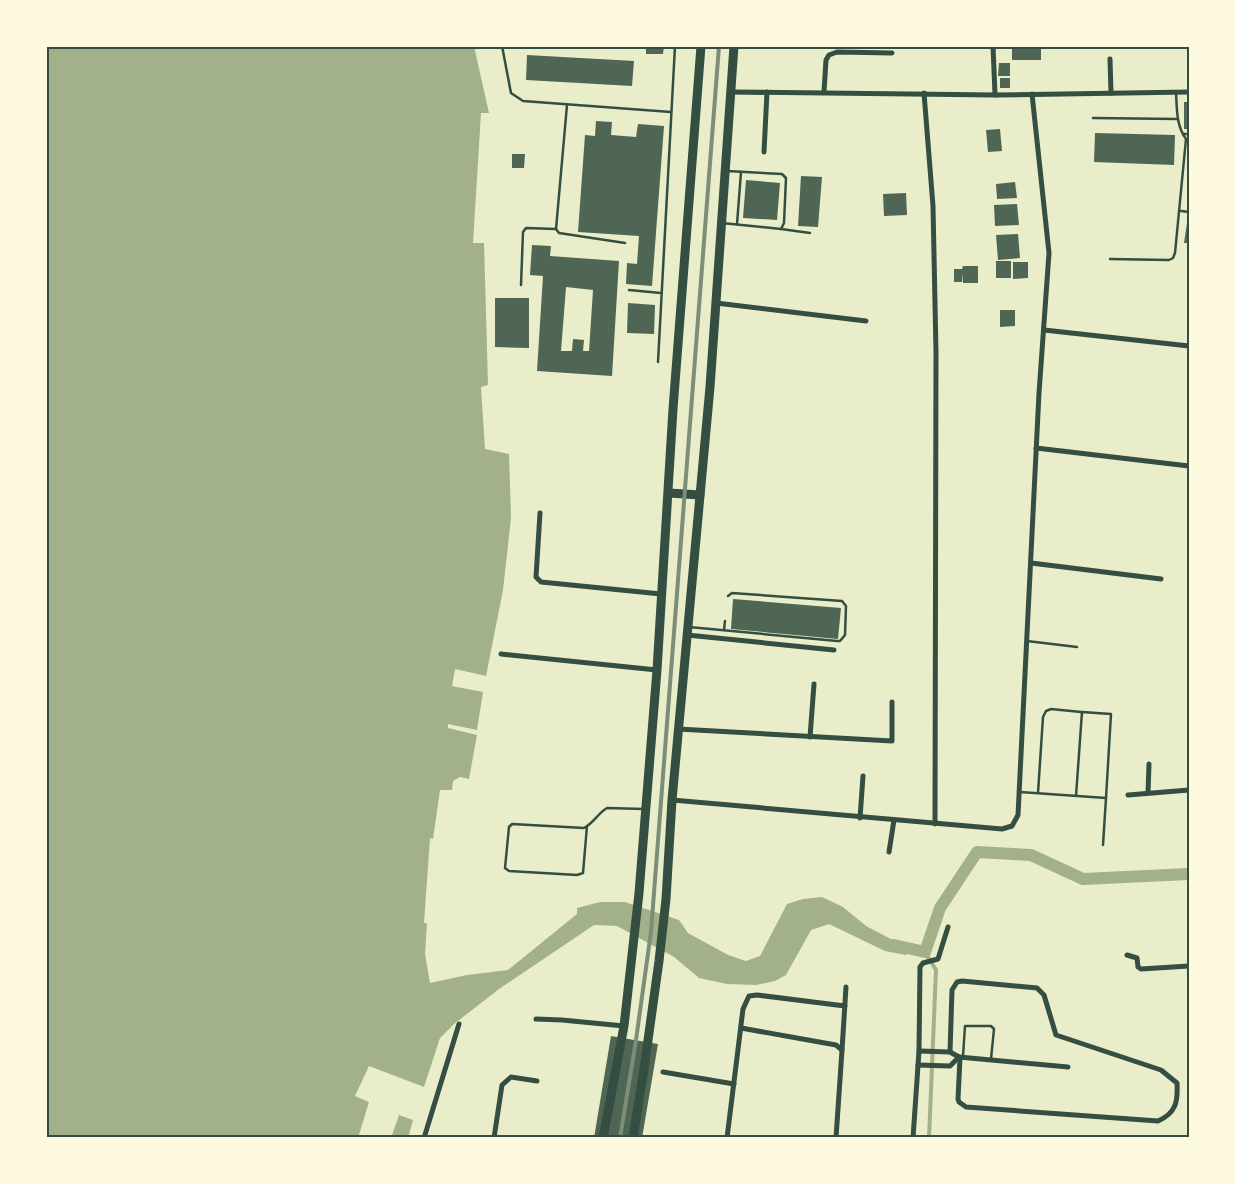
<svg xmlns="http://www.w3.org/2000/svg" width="1235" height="1184" viewBox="0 0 1235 1184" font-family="'Source Serif 4',serif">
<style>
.water{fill:#a3b18a}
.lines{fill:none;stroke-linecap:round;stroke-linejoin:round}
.stream{stroke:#a3b18a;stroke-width:4}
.canal{stroke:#a3b18a;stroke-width:12}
.building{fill:#4f6655;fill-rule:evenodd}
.service{stroke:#344e41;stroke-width:2.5}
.minor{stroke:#344e41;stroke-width:5}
.trunk{stroke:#344e41;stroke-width:9}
.rail{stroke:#7c8e77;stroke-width:4}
.neatline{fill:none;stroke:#344e41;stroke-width:2}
</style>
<rect width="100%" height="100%" fill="#e9edc9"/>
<!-- water -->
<g class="water">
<path d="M46,46H474L489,113H481L473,243H484L488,385L481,387L485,449L509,454L511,518L503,590L486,676L455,669L452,686L483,692L477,730L448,724V728L477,735L469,779L460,777L453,781L452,790H440L433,839L430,838L424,923H427L425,954L430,983L467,975L508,970L577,914V908L600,902H625L679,920L688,933L728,955L746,961L760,956L787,904L803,899L822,897L843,907L866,926L910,949L906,955L885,951L829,924L811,930L786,975L775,981L756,985L727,984L699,978L674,957L617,926L594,925L499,989L454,1024L440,1038L424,1087L369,1066L355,1096L369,1102L358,1138H46Z"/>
<path d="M399,1115L413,1120L408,1138H391Z"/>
</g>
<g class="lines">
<!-- stream -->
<path class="stream" d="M925,952L936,970L929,1138"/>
<!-- canal -->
<path class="canal" d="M894,945L925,952L940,908L977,852L1031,855L1083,879L1189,874"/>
</g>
<!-- building -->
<g class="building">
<path d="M646,46H664L663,54H646Z"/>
<rect x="1012" y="46" width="29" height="14"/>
<path d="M527,55L634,61L632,86L526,80Z"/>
<path d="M999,63H1010V76H998Z"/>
<rect x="1000" y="78" width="10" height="10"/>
<rect x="1184" y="102" width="5" height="27"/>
<path d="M596,121L612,122L611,135L636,137L638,124L664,126L652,286L626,284L627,263L637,264L639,236L578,232L585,135L595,136Z"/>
<path d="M1000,129L1002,151L988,152L986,130Z"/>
<path d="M1095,133L1175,135L1174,165L1094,162Z"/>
<path d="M512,154H525L524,168H512Z"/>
<path d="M801,176L822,177L818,227L798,226Z"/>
<path d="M746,180L780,183L777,220L743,218Z"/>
<path d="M1015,182L1017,198L997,199L996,184Z"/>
<path d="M906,193L907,215L884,216L883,194Z"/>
<path d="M1017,204L1019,225L995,226L994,205Z"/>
<path d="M1188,216H1189V243H1184Z"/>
<path d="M1018,234L1020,258L998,260L996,235Z"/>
<path d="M532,245L551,246L550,256L619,261L612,376L537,371L543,276L530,275ZM566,287L593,290L589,351H583L584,340L573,339L572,351H561Z"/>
<rect x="996" y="261" width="15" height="17"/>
<path d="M1013,262H1028V278L1013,279Z"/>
<path d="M963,266H978V283H963L962,273V282H954V269H962Z"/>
<path d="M495,298H529V348L495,347Z"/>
<path d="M628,303L655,305L654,334L627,333Z"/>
<path d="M1000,310H1015V326L1000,327Z"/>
<path d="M733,599L841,608L838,639L731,629Z"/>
<path d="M611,1036L658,1044L642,1138H594Z"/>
</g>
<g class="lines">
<!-- service -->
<g class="service">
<path d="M502,46L511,93L523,101L671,112"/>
<path d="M567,105L556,229L559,233L625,243"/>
<path d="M1093,118L1177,119"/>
<path d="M1183,134H1189"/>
<path d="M1181,211L1189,212"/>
<path d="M722,223L781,229L784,223L786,178L782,174L727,171"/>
<path d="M737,224L741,172"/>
<path d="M781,229L810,233"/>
<path d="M1110,259L1169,260L1173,258L1175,253L1186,139C1176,125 1177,109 1176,92"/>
<path d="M521,285L523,232L526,228L556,229"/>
<path d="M629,290L661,293"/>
<path d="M658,362L675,46"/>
<path d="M689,627L837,641H840L845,635L846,606L842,601L732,593L728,596"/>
<path d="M724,630L725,621"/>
<path d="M1027,641L1077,647"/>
<path d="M1020,792C1049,794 1077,796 1106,798L1111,714L1082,712L1076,796"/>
<path d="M1038,793L1043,717L1046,711L1051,709L1081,712"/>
<path d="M587,826L583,873L577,875L509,871L505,868L509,827L512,824L584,828C594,823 598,813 607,808L644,809"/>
<path d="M1103,845L1106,798"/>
<path d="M963,1056L965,1026H991L994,1029L991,1059"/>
</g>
<!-- minor -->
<g class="minor">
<path d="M993,46L995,95"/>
<path d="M1110,59L1111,93"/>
<path d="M731,92L995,95L1189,92"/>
<path d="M824,92L826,60L829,55L837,52L892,53"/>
<path d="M924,93L933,206L936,352L935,824"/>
<path d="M764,152L767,92"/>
<path d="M716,303L866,321"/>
<path d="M1044,330L1189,346"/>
<path d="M1036,448L1189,466"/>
<path d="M540,513L536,577L541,582L661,594"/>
<path d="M1031,563L1161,579"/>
<path d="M687,635L834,650"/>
<path d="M501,654L657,670"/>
<path d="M678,729L892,741V702"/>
<path d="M810,737L814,684"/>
<path d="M1148,793L1149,764"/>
<path d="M1128,795L1189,790"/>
<path d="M672,800L1002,829L1012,826L1018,815L1039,393L1049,253L1032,94"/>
<path d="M860,818L863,776"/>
<path d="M889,852L894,820"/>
<path d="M1127,955L1137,958L1138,967L1141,969L1189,966"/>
<path d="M536,1019L562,1020L624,1026"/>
<path d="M741,1028L836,1045L842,1050L836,1138"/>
<path d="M842,1050L846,987"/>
<path d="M950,1052L952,990L957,982L962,981L1037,988L1044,995L1056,1035L1161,1070L1177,1083C1178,1102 1176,1113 1158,1121L966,1107L959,1102L958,1099L960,1058"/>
<path d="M959,1057L1068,1067"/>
<path d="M918,1065L950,1066L959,1057L950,1052L919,1051"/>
<path d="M663,1072L734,1084"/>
<path d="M424,1138L459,1024"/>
<path d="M494,1138L502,1085L511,1077L537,1081"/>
<path d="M727,1138L743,1009L749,996L757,995L845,1006"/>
<path d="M913,1138L919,1051L920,967L923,963L938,959L948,927"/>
</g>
<!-- trunk -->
<g class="trunk">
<path d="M669,493L700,495"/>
<path d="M603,1138L624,1026L639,893L657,670L673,409L701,46"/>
<path d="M633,1138L644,1069L659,961L666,899L672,800L710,387L734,46"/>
</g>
<!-- rail -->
<path class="rail" d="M620,1138L636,1040L651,932L719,46"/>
</g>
<!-- border -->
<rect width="1235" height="1184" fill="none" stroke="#fefae0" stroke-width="95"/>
<rect x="48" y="48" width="1140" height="1088" class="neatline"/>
</svg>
